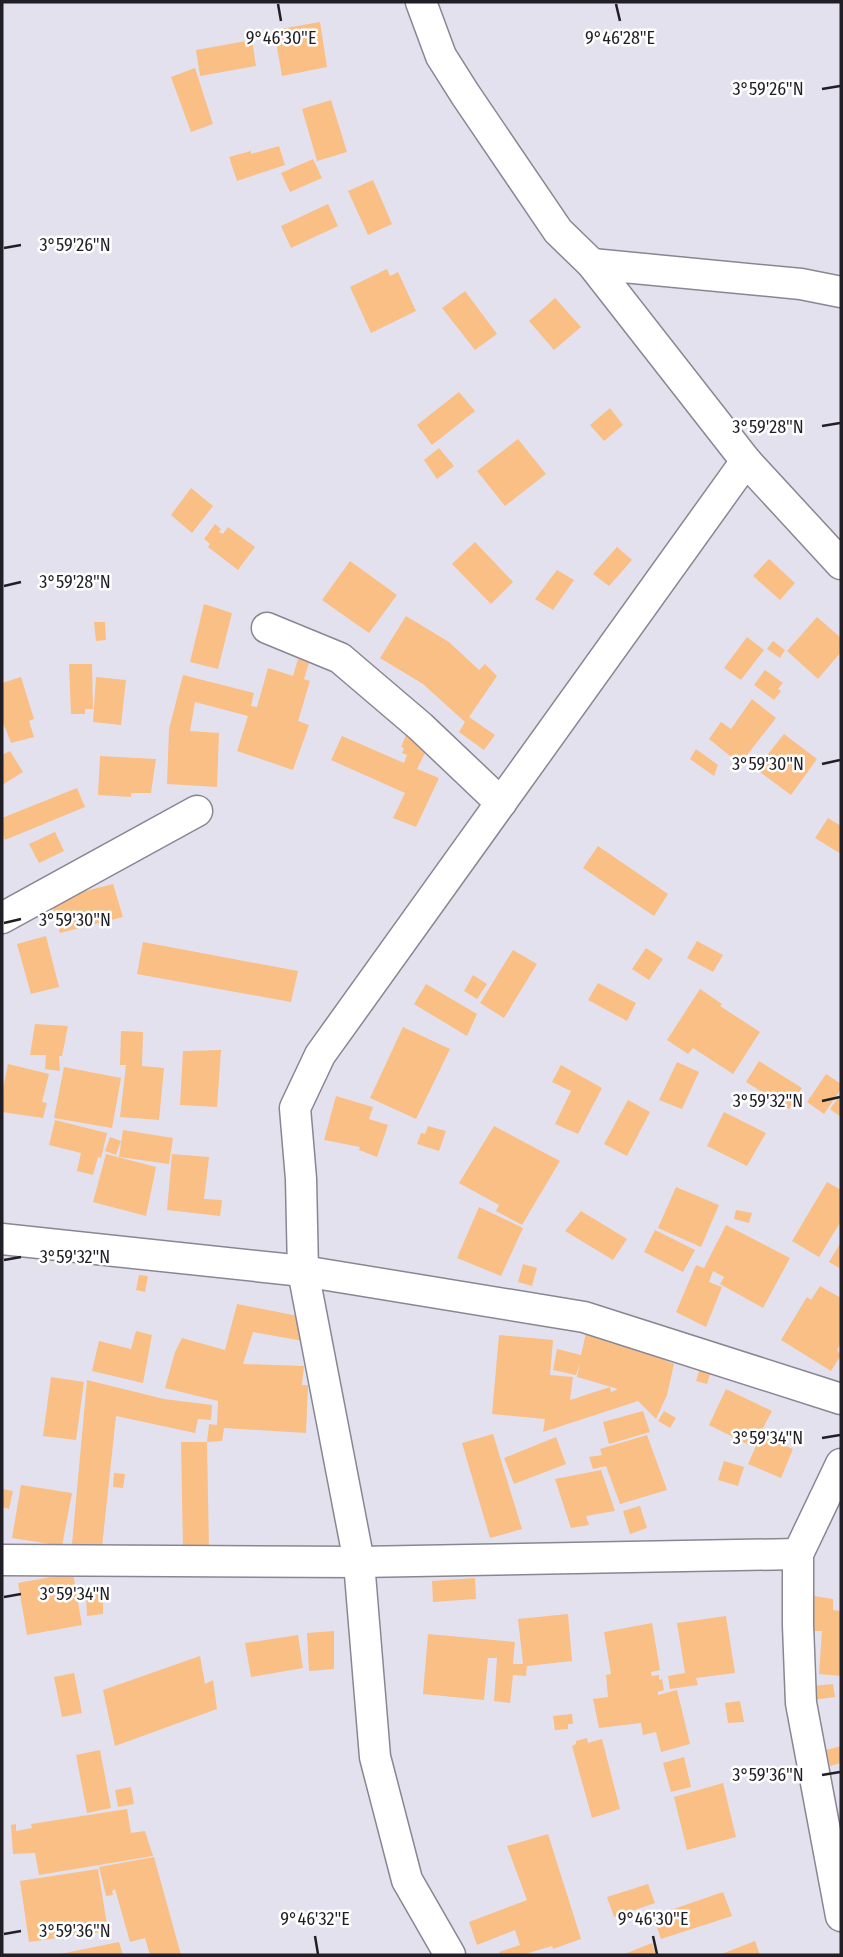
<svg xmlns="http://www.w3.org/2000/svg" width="843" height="1957" viewBox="0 0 843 1957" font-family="'Fira Sans Condensed',sans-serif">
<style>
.building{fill:#f9bf85}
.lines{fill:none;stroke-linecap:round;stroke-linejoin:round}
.minor-casing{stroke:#898693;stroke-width:33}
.minor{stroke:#fff;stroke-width:30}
.ticks{fill:none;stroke:#211f25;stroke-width:2.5}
.ticks-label{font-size:18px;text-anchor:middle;fill:#211f25;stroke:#fff;stroke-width:5;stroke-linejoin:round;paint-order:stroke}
</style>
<rect width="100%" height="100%" fill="#e4e1ef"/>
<!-- building -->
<g class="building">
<path d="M320,22L327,67L282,76L274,30Z"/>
<path d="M252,40L256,66L200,76L196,50Z"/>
<path d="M195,68L213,124L191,132L171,77Z"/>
<path d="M331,100L347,152L317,161L302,109Z"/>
<path d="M279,146L285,165L237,181L229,157L251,151V154Z"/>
<path d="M313,159L322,178L290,192L281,173Z"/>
<path d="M373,180L392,224L368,235L348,191Z"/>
<path d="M328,204L338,226L291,248L281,226Z"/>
<path d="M387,269L390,276L398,272L416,311L371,333L350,287Z"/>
<path d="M465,291L497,334L475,350L442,308Z"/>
<path d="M555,298L581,327L554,350L529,321Z"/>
<path d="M459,392L475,411L432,445L417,425Z"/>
<path d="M610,408L623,425L604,441L590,425Z"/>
<path d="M518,439L546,474L505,506L477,471Z"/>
<path d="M439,448L454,466L437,479L424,460Z"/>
<path d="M191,488L213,506L192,533L171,515Z"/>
<path d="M215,524L221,529L219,532L223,534L228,527L255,547L238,570L208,547L210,544L204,539Z"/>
<path d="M475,542L513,582L491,604L452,564Z"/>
<path d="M617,547L632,560L609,586L593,574Z"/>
<path d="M769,559L795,583L780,600L753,576Z"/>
<path d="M350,561L397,595L369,633L322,600Z"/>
<path d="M557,570L574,580L553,610L535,599Z"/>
<path d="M204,604L232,613L218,669L190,662Z"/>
<path d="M406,616L449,642L479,670L485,664L497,676L469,717L495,735L484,750L459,732L465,722L423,684L380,658Z"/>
<path d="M817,617L841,638V652L818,679L787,651Z"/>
<path d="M94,622H105L106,640L96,641Z"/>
<path d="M747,637L764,650L741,680L724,668Z"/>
<path d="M773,641L785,650L780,658L767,649Z"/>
<path d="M298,659L309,663L304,679L310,681L298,721L309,725L293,770L237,751L248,716L195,702L190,731L219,733L217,787L167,784L169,729L183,675L254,693L251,706L257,707L268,668L293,676Z"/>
<path d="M69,664H92L93,709H85V714H71Z"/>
<path d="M765,670L783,683L778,689L781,691L774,700L754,685Z"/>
<path d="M21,677L34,719L29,721L34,737L11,743L2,720V683Z"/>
<path d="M96,677L126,680L121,725L93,722Z"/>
<path d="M752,699L776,718L740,764L709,739L721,722L731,729Z"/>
<path d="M409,728L431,741L417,769L439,778L416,827L393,818L405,793L331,760L342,736L404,763L407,755L402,753L404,748L401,747Z"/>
<path d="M784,734L817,759L791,795L756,769Z"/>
<path d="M696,749L718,765L714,776L690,759Z"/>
<path d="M10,751L23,772L2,785V755Z"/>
<path d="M100,756L156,759L151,793H131V797L98,795Z"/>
<path d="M77,788L85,807L5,840L2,832V818Z"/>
<path d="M828,818L841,826V854L815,838Z"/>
<path d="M55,832L64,851L39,863L29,844Z"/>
<path d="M598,846L668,894L654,916L583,868Z"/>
<path d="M113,884L123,917L60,933L51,900Z"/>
<path d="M46,936L59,987L31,994L17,944Z"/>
<path d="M697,941L723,955L713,972L687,958Z"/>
<path d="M143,942L298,971L291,1002L137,974Z"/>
<path d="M646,948L663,959L649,980L632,969Z"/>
<path d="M513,950L537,964L504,1018L480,1003Z"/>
<path d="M473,975L487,984L477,999L464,991Z"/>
<path d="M598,983L636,1003L627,1021L588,1000Z"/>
<path d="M426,984L477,1014L467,1036L414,1004Z"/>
<path d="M700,989L722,1004L720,1006L760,1032L733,1074L693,1048L688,1054L667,1040Z"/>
<path d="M35,1024L68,1026L62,1056H59L60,1071L45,1069L46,1055H30Z"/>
<path d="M403,1027L450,1049L416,1119L370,1098Z"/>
<path d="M121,1031L143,1032L142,1066L164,1068L159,1120L120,1117L126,1065H120Z"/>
<path d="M221,1050L217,1107L180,1105L183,1051Z"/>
<path d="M759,1061L802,1088L789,1109L746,1082Z"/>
<path d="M677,1062L699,1072L682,1109L659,1100Z"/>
<path d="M8,1064L49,1074L42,1102L47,1103L43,1118L2,1112V1094Z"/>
<path d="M561,1065L602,1088L578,1134L555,1124L571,1091L552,1082Z"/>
<path d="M64,1067L121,1078L112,1128L54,1118Z"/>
<path d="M826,1074L841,1084V1089L824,1114L807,1102Z"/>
<path d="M841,1094V1117L830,1109Z"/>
<path d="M336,1096L373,1107L369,1119L388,1125L377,1157L359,1150L360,1147L324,1140Z"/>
<path d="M628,1100L650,1112L627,1156L604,1144Z"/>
<path d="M724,1112L766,1133L747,1166L707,1146Z"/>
<path d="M55,1120L107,1133L101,1158L98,1157L93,1175L77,1171L81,1153L49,1145Z"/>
<path d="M428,1126L446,1131L439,1151L417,1144L421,1133L425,1134Z"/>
<path d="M494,1126L560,1161L522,1225L496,1211L499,1205L459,1183Z"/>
<path d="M123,1130L173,1138L169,1164L119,1157Z"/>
<path d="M110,1137L121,1141L116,1155L105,1151Z"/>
<path d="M106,1154L156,1167L146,1216L93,1202Z"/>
<path d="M172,1154L209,1157L204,1199L222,1200L220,1216L167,1210Z"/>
<path d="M827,1182L841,1190V1221L819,1257L792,1241Z"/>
<path d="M676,1187L719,1205L701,1247L658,1228Z"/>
<path d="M479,1207L523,1228L501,1276L457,1258Z"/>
<path d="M736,1210L752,1213L749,1223L734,1219Z"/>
<path d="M581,1211L627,1239L613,1260L565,1231Z"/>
<path d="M726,1225L790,1258L763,1308L720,1284L724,1277L713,1271L709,1282L722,1287L706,1327L676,1312L696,1265L704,1268Z"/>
<path d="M655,1230L695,1250L683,1272L644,1252Z"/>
<path d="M841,1242V1269L829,1262Z"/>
<path d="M523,1264L537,1268L532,1286L518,1282Z"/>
<path d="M139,1275L148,1276L145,1292L136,1290Z"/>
<path d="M820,1286L841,1298V1343L837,1350L841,1355L831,1371L781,1340L807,1297L811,1300Z"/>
<path d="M237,1304L303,1317L309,1342L253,1332L243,1364L304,1366L302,1385H308L306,1433L224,1428L222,1441L207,1442L209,1549L183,1550L181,1442H207L209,1424L217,1425L218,1401L165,1388L175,1352L182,1338L225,1350Z"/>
<path d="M136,1331L152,1335L143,1383L92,1371L99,1341L131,1349Z"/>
<path d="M586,1333L649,1351L648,1353L674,1364L667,1395L656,1419L638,1401L543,1432L545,1419L492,1414L499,1335L553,1340L550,1375L573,1377L570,1400L610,1387L611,1392L618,1389L577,1377L580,1363L576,1375L553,1370L557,1349L581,1355Z"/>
<path d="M700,1368L711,1371L707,1384L696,1381Z"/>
<path d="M51,1377L84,1382L76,1440L43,1436Z"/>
<path d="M87,1380L164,1399L212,1405L211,1420L198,1419L195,1433L116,1416L102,1547L72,1544Z"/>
<path d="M726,1389L772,1411L753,1447L709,1425Z"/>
<path d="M643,1411L650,1432L609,1444L603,1422Z"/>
<path d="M664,1411L676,1418L670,1428L658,1421Z"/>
<path d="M493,1434L522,1529L490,1538L462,1443Z"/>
<path d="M647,1435L667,1490L620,1504L606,1466L593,1469L589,1457L602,1455L600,1449Z"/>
<path d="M761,1435L793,1449L781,1478L748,1464Z"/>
<path d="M556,1437L566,1464L514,1484L504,1458Z"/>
<path d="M724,1461L744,1467L738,1486L718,1480Z"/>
<path d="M601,1470L615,1511L586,1516L589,1525L571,1528L555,1479Z"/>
<path d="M114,1473L125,1474L123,1488L113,1487Z"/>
<path d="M21,1485L72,1493L62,1546L12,1538Z"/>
<path d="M2,1489L13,1491L9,1509L2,1507Z"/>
<path d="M640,1506L647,1528L630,1534L623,1511Z"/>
<path d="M73,1573L82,1625L27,1635L18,1583Z"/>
<path d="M475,1578L476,1599L433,1602L432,1581Z"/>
<path d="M103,1593V1614L87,1616L86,1595Z"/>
<path d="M814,1596L833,1599V1610L841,1611V1676L819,1674L822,1631H813Z"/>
<path d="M568,1614L572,1661L527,1666L526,1676L513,1675L510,1703L494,1701L497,1658H488L484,1700L423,1694L428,1634L515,1642L513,1664H523L518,1619Z"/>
<path d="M726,1616L735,1673L696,1678L698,1685L670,1689L668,1676L685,1673L677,1623Z"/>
<path d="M652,1623L660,1670L651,1672L652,1676L659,1675V1680L662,1679L664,1690L658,1692V1695L677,1690L690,1744L661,1752L656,1732L643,1735L641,1723L599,1728L593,1699L608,1697L606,1675L611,1674L604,1632Z"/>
<path d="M334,1631V1669L309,1671L307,1633Z"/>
<path d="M298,1635L303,1668L251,1677L245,1643Z"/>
<path d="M200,1656L205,1684L213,1680L217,1709L115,1746L103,1690Z"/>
<path d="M74,1673L82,1713L62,1717L54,1677Z"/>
<path d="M833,1684L835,1697L813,1700L812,1686Z"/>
<path d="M740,1701L744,1722L728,1723L725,1703Z"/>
<path d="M572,1714L573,1724H568V1729L555,1730L553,1716Z"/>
<path d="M587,1738L588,1743L602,1739L620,1809L592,1818L572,1746L576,1744V1741Z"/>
<path d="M841,1746V1763L830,1766L826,1750Z"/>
<path d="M100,1750L111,1808L87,1813L76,1755Z"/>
<path d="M684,1757L691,1787L671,1792L663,1763Z"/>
<path d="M723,1783L736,1837L687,1850L674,1797Z"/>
<path d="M131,1787L134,1804L118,1807L115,1790Z"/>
<path d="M127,1809L131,1833L145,1831L153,1856L39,1875L35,1853L13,1854L11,1825L16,1824V1831L32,1828L31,1824Z"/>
<path d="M548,1834L581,1939L553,1949L552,1946L522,1955H500L499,1952L520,1945L515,1930L477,1945L469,1922L527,1900L507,1846Z"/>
<path d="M154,1857L181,1955H150L145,1938L130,1942L115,1889L112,1891L113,1895L106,1896L99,1867Z"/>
<path d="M98,1869L108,1931L29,1942L20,1881Z"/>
<path d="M648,1884L655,1903L614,1917L607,1897Z"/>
<path d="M723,1892L732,1916L661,1939L653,1916Z"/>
<path d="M755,1941L760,1955H719Z"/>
<path d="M119,1942L123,1955H60V1954Z"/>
<path d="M652,1943L656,1955H622Z"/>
</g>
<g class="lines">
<defs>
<g id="minor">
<path d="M421,2L441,56L465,94L558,231L592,264"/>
<path d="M841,292L801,284L592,264L746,461L841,564"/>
<path d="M267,628L340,658L421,727L501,803"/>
<path d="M2,918L197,811"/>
<path d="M2,1239L303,1271L584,1317L841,1399"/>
<path d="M841,1464L798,1554V1625L801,1703L841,1916"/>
<path d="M2,1560L359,1562L798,1554"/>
<path d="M450,1955L407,1880L375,1757L359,1562L303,1271L301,1179L295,1108L320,1055L746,461"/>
</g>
</defs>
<!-- minor casing -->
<use href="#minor" class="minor-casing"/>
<!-- minor -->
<use href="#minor" class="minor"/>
</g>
<!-- ticks -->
<path class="ticks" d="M278,4L281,21M616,4L620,21M822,89L840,86M4,248L21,245M822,426L840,423M4,586L21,582M822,764L840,760M4,923L21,919M822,1101L840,1097M4,1260L21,1257M822,1438L840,1435M4,1597L21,1594M822,1775L840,1772M4,1934L21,1931M315,1936L318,1954M653,1936L657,1954"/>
<g class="ticks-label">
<text x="281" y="44">9°46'30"E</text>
<text x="620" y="44">9°46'28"E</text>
<text x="768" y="95">3°59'26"N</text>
<text x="75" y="251">3°59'26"N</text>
<text x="768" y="433">3°59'28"N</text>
<text x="75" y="588">3°59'28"N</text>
<text x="768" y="770">3°59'30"N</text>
<text x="75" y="926">3°59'30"N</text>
<text x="768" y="1107">3°59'32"N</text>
<text x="75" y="1263">3°59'32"N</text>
<text x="768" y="1444">3°59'34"N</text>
<text x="75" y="1600">3°59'34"N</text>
<text x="768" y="1781">3°59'36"N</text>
<text x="315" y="1925">9°46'32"E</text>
<text x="653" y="1925">9°46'30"E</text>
<text x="75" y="1937">3°59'36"N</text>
</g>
<!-- border -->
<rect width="843" height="1957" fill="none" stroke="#211f25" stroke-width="7"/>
</svg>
